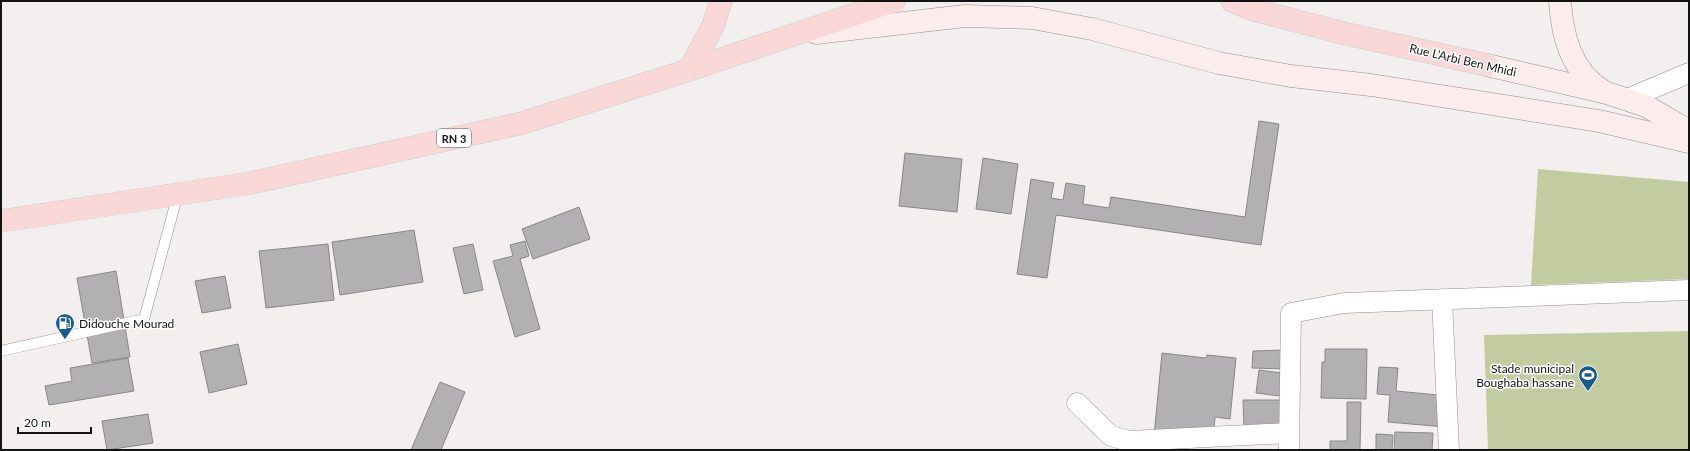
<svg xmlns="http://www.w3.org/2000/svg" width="1690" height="451" viewBox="0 0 1690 451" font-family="Lato,sans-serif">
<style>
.green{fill:#c3cca1}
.building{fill:#b2b0b3;stroke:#888689}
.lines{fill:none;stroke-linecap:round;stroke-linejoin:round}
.lane-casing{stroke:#93908e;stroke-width:11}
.street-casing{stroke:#93908e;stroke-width:21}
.secondary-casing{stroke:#93908e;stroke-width:23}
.primary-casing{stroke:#cbcbcb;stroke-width:23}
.lane{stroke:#fff;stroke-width:10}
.street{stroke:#fff;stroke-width:20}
.secondary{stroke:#fceceb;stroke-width:22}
.primary{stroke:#fad8d7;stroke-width:22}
.labels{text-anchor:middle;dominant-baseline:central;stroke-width:3;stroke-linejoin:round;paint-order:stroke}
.shield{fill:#fff;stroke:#5a5a5a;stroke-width:1}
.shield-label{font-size:11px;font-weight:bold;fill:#141313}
.street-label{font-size:12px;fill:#141313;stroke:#fff}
.poi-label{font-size:12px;fill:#141313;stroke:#fff;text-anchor:start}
</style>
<rect width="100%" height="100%" fill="#f2efee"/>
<!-- green -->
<g class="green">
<path d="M1538,169L1689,182V279L1531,285Z"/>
<path d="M1689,331V450H1488L1484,335Z"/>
</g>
<!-- building -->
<g class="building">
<path d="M1259,121L1279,124L1261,245L1056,215L1047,278L1017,274L1031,179L1054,183L1051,198L1063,200L1066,183L1085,186L1083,204L1109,208L1111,197L1245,217Z"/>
<path d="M905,153L962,159L957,212L899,206Z"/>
<path d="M983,158L1018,164L1011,214L976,209Z"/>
<path d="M579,207L590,239L533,259L522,229Z"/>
<path d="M414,230L423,282L340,295L332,242Z"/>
<path d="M525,241L529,256L520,259L540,329L515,337L493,261L513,256L510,245Z"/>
<path d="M328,244L334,300L266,308L259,251Z"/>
<path d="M473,244L483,290L464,294L453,248Z"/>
<path d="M116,271L130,357L92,363L77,278Z"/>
<path d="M225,276L231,308L202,313L195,281Z"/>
<path d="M238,344L247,384L209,393L200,352Z"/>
<path d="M1325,349H1367L1366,399L1321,398L1322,362H1325Z"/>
<path d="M1286,350V369L1252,368L1253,351Z"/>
<path d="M1162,353L1206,358L1207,355L1236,358L1230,419L1215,417L1214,429L1193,427L1192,440L1154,436Z"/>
<path d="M128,358L134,391L49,405L45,386L72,381L70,368Z"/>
<path d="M1379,367L1398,368L1396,391L1448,396L1445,427L1388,422L1390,395L1377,394Z"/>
<path d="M1259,370L1283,373L1280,396L1256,393Z"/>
<path d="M440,382L465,392L441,450H411Z"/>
<path d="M1243,400H1298V427L1244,428Z"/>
<path d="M1347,402H1361L1360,450H1330V441H1347Z"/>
<path d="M148,414L153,443L107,450L102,421Z"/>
<path d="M1395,432L1433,433L1432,450H1394Z"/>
<path d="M1376,434L1393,435L1392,450H1376Z"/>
</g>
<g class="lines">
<defs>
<path id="lane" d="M1,351L144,319L178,194"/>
<g id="street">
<path d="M1625,100L1689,73"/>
<path d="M1442,299L1449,450"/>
<path d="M1077,403L1111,436L1129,441L1289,433"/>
<path d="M1289,450L1291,313L1344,303L1689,290"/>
</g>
<g id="secondary">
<path d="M1560,1C1562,36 1571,71 1603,91"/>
<path d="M816,33L965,16L1032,18L1092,29L1219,63L1291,76L1371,85L1599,121L1689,142"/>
<path d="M1487,65L1607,93L1646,106L1689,131"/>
</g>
<g id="primary">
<path d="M1232,1L1254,10L1347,34L1487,65"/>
<path d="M689,70L713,26L721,1"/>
<path d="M1,221L251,183L522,123L689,70L894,1"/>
</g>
</defs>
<!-- lane casing -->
<use href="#lane" class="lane-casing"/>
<!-- street casing -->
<use href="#street" class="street-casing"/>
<!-- secondary casing -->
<use href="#secondary" class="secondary-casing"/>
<!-- primary casing -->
<use href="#primary" class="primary-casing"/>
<!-- lane -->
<use href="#lane" class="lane"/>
<!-- street -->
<use href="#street" class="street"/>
<!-- secondary -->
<use href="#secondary" class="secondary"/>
<!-- primary -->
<use href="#primary" class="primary"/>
</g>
<!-- icons -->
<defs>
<symbol id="fuel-pin" viewBox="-11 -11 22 30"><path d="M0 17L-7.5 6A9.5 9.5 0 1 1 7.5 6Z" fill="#195a8f" stroke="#fff"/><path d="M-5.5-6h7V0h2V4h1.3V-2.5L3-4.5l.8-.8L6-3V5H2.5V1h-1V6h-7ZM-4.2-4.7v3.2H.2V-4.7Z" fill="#fff"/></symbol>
<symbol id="stadium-pin" viewBox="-11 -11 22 30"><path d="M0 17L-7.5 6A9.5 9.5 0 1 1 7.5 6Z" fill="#195a8f" stroke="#fff"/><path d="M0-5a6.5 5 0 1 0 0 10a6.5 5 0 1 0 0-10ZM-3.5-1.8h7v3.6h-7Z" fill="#fff"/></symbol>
</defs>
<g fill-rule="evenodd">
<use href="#fuel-pin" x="54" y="312" width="22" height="30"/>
<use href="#stadium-pin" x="1577" y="364" width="22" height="30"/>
</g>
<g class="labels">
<!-- shield labels -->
<rect class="shield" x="437" y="129" width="34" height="18" rx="3"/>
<g class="shield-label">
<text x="454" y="138">RN 3</text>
</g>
<!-- street labels -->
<g class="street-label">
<text transform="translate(1463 60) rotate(13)">Rue L'Arbi Ben Mhidi</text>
</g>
<!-- poi labels -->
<g class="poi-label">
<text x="79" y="323">Didouche Mourad</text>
<text x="1574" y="368" text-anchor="end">Stade municipal<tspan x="1574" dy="14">Boughaba hassane</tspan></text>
</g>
</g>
<!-- border -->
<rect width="1690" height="451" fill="none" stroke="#141313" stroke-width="4"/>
<!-- scale -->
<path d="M18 427v6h73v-6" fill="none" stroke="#141313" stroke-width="2"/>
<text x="24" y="427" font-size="12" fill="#141313" stroke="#ffffff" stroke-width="3" paint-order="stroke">20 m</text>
</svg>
